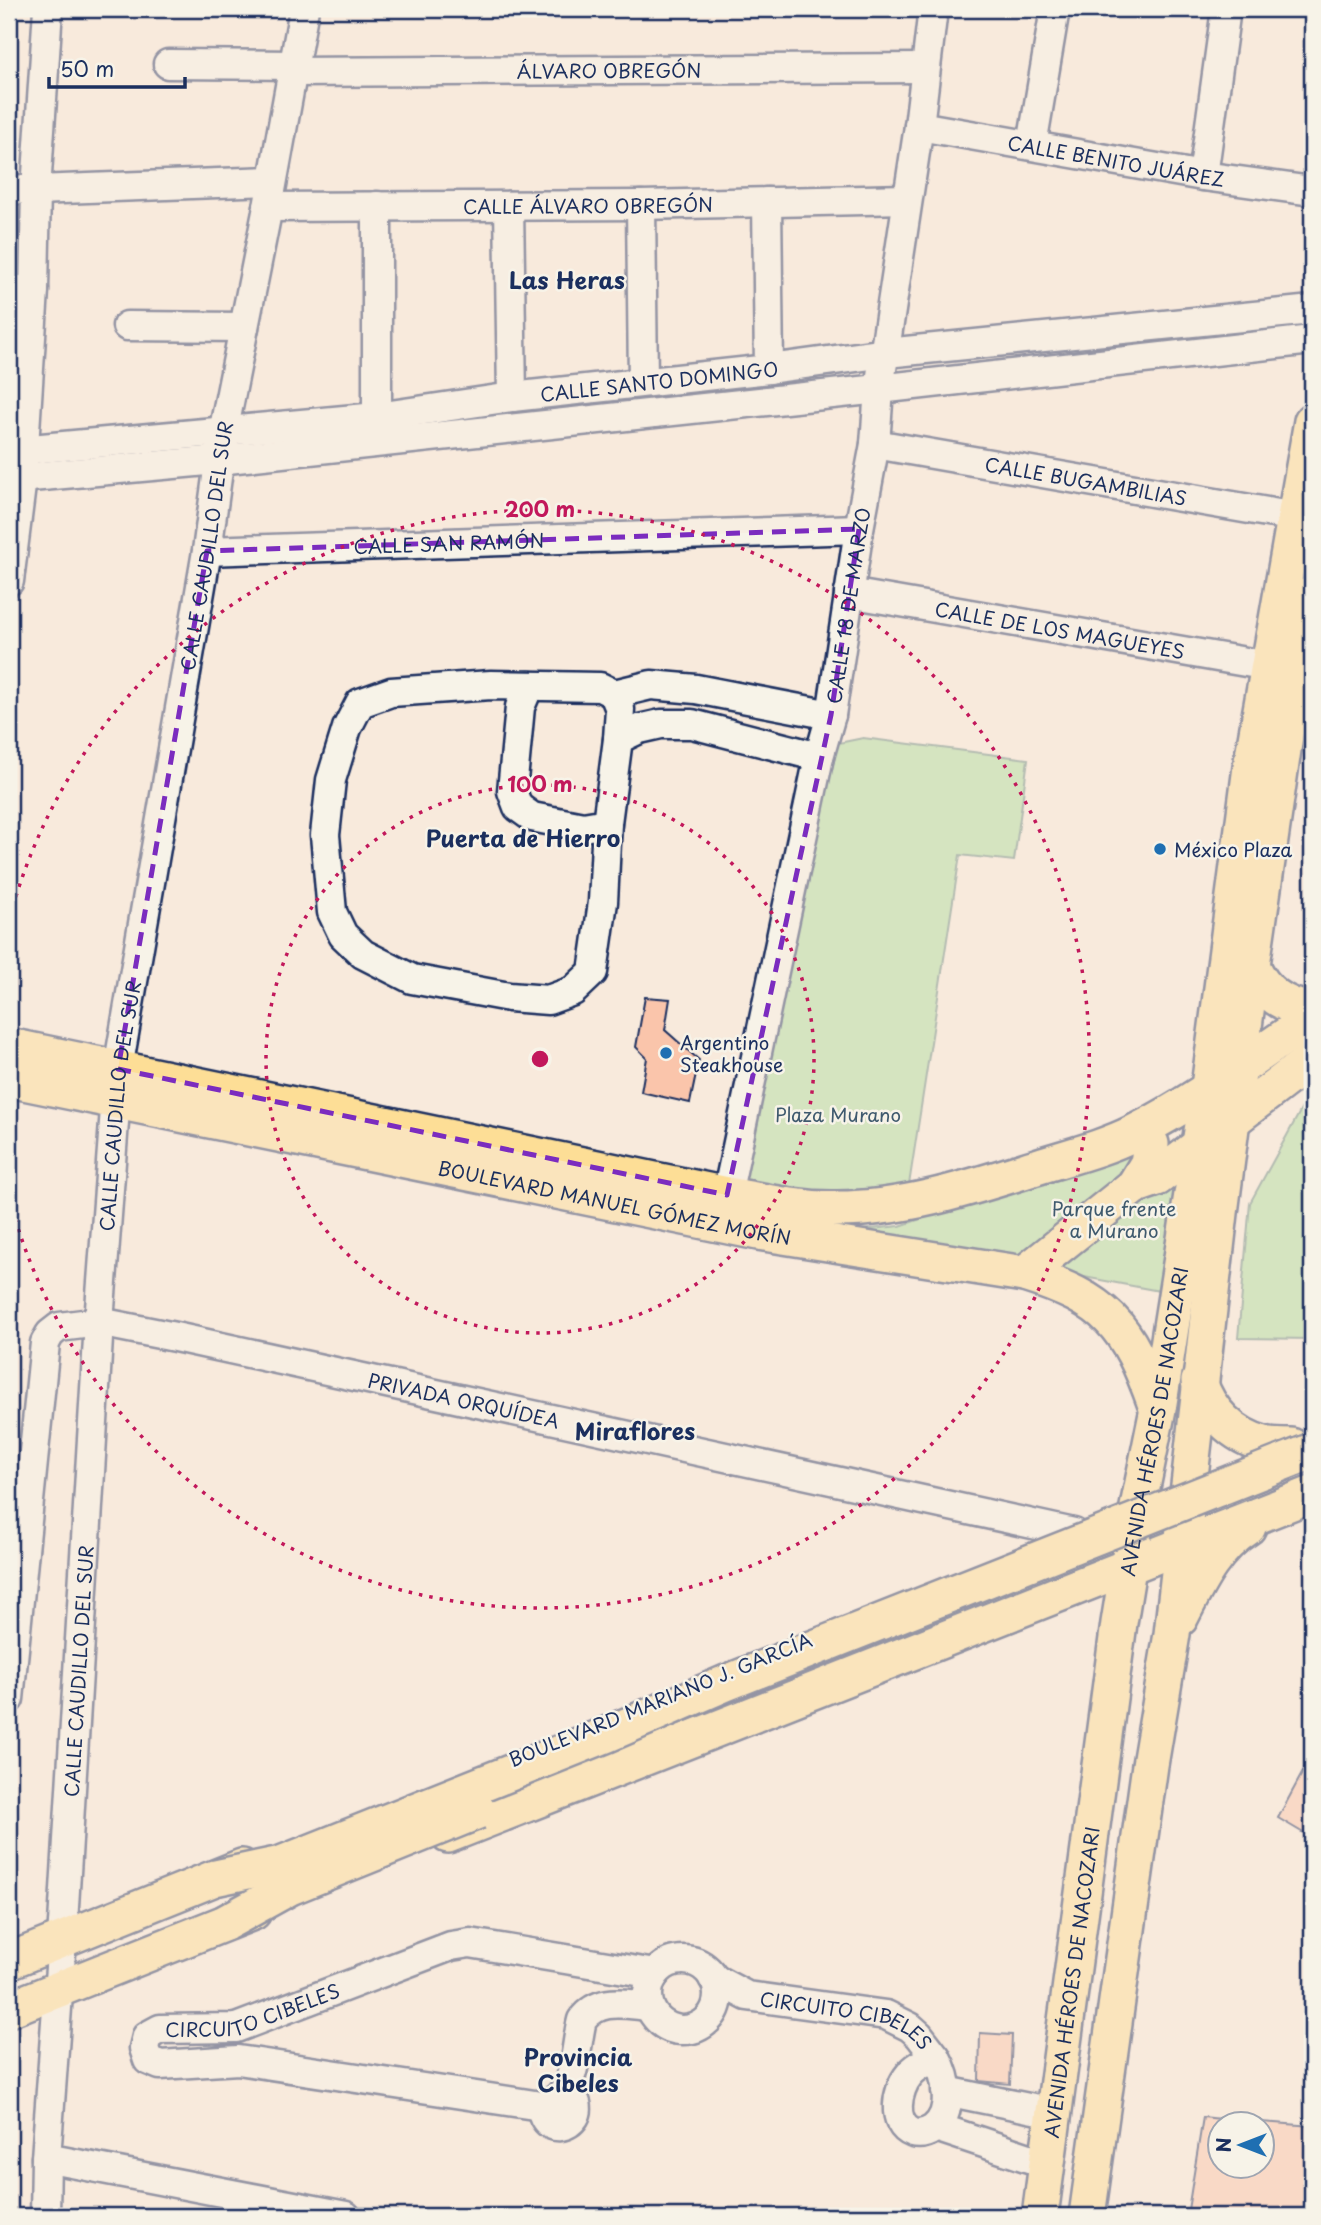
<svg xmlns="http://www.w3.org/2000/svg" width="1321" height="2225" viewBox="0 0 1321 2225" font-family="'Playpen Sans',sans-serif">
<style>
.green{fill:#abdd9e;stroke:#63867e;stroke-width:2}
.building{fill:#fac5ab;stroke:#1b2f5e;stroke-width:2}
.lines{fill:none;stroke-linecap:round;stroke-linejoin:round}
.minor-casing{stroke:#1b2f5e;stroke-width:33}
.major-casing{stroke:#1b2f5e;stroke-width:40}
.minor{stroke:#f7f3e8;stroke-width:28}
.major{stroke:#fdde96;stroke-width:35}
.major-bridge-casing{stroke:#1b2f5e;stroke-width:40;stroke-linecap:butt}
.major-bridge{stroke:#fdde96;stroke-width:35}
.marked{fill:none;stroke:#7b2cbf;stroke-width:5;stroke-dasharray:14 9;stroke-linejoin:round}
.ring{fill:none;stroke:#c2185b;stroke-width:3.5;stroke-dasharray:3.5 7}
.poi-dot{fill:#1f6fb2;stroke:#f7f3e8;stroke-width:2.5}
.labels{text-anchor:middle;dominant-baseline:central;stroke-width:5;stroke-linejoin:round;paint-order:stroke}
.street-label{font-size:19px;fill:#1b2f5e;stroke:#f7f3e8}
.poi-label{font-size:19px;fill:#1b2f5e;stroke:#f7f3e8;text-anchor:start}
.park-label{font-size:19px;fill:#3f5a6e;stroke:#f7f3e8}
.quarter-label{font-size:23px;font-weight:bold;fill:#1b2f5e;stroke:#f7f3e8}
.centre{fill:#c2185b;stroke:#f7f3e8;stroke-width:3.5}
.ring-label{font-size:21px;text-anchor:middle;font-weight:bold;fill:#c2185b;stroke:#f7f3e8;stroke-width:5;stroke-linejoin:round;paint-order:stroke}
</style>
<rect width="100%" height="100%" fill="#f8eadc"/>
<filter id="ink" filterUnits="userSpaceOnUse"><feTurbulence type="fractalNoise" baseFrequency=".0143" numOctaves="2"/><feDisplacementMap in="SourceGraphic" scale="14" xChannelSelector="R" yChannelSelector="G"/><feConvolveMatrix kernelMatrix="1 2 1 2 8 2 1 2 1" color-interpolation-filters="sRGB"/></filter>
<g filter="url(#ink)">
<!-- green -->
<g class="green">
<path d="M863,738L1028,759L1014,861L960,855L908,1191L809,1199L740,1183L828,755L839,743Z"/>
<path d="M1312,1100V1339L1238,1338L1250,1203L1302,1108Z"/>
<path d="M1128,1148L1185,1191L1165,1292L842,1232L900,1226Z"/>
</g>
<!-- building -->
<g class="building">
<path d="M645,997L670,999L665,1030L699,1060L690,1103L641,1092L647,1058L636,1047Z"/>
<path d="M1312,1755V1838L1278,1818Z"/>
<path d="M980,2033L1012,2035L1010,2084L979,2081Z"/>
<path d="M1203,2117L1220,2119V2166H1262V2122L1312,2126V2216H1187Z"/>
</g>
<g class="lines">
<defs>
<g id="minor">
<path d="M168,64L293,65"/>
<path id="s1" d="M292,72L925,68"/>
<path id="s2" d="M919,126L1203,176L1312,191"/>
<path d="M1032,145L1055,9"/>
<path d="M1203,176L1226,9"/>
<path d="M9,189L36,190L272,181"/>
<path d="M767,202L769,369"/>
<path d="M641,205L643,382"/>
<path d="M509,206L512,397"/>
<path id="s3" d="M268,207L641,205L907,199"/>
<path d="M9,290H34"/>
<path d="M127,326L244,327"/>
<path d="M377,417V206"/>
<path id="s4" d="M875,444L1296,517"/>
<path id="s5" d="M9,451L377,417L512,397L769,369L886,353L1312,310"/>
<path d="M9,479L218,460L879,389L1312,340"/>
<path id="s6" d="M207,551L859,529"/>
<path d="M9,581L22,478L34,290L36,190L48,9"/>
<path id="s7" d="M849,593L1269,666"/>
<path d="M491,685L600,687L614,694L620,709L618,739L607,823L603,902L593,972L573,991L548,1000L509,997L412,979L363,954L343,935L332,912L325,835L331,780L347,728L360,703L391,692Z"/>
<path d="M529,686L520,707L512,791L518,807L532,817L583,827L607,823"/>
<path d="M614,694L651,685L696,689L831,715"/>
<path d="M618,739L639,729L661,724H692L819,757"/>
<path id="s8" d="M727,1195L819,757L831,715L859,529L875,444L879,389L919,126L933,9"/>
<path id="s9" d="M9,1699L45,1343L50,1334L59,1327L99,1322L175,1337L1074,1533"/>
<circle cx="683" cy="1995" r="35"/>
<path id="s10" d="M713,1978L747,1996L886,2015L910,2027L919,2035L936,2057"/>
<path id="s11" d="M649,2006C624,2004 599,1997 582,2020C574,2050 578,2098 541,2106L238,2060L160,2065L148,2060L144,2048L147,2036L160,2029L236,2028L451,1946L470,1943L655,1974"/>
<path d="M936,2057C947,2077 955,2112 933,2129C927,2133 920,2135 913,2133C890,2124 897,2089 909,2075C916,2066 926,2062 936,2057Z"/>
<path d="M946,2091L1053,2113"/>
<path d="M541,2106C547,2149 600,2114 565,2091"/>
<path d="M936,2127L1047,2164"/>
<path d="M46,2158L346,2216"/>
<path id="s12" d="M45,2216L46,2158L62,1940L99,1322L118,1069L207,551L223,433L268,207L304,9"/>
</g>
<g id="major">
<path d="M1252,965C1263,992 1283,1007 1312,1010"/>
<path d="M9,1046L727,1195C763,1201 800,1210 837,1209C905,1209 969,1188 1033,1168C1067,1157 1102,1149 1134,1133C1197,1101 1254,1057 1312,1018"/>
<path id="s13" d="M9,1079L758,1232L1024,1274C1107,1300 1127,1324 1156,1405"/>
<path d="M1134,1186L1157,1178L1312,1059"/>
<path d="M1024,1274L1134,1186L1148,1163L1151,1144"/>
<path d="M1199,1381C1208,1411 1233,1436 1264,1444C1272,1446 1282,1446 1291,1446"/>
<path d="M1180,1618C1197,1585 1214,1548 1248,1527"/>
<path d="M448,1835L1312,1494"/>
<path d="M9,1961L242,1867"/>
<path d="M9,2009L253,1912"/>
<path id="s14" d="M1040,2216L1119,1623L1138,1507L1158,1409L1209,1087L1251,767L1312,421"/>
<path d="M1087,2216L1150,1765L1172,1634L1220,1213L1252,965L1305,597"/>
</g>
</defs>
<!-- minor casing -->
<use href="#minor" class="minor-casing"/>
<!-- major casing -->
<use href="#major" class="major-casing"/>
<!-- minor -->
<use href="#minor" class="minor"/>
<!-- major -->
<use href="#major" class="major"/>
<defs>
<g id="major-bridge">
<path d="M215,1878L281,1864L608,1734L726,1683L1312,1451"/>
<path d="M225,1923L290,1887L478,1811"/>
</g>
</defs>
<!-- major-bridge casing -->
<use href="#major-bridge" class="major-bridge-casing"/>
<!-- major-bridge -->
<use href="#major-bridge" class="major-bridge"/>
</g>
</g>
<!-- marked area -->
<path d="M0 0H1321V2225H0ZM859,529L831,715L727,1195L118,1069L207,551Z" fill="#f8eadc" fill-opacity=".55" fill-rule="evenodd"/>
<path class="marked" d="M859,529L831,715L727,1195L118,1069L207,551Z"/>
<!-- distance rings -->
<g class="ring">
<circle cx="540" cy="1059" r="274"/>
<path d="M10 917A549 549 0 1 1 10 1201"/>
</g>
<!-- markers -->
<g class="poi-dot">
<circle cx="1160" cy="849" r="7"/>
<circle cx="666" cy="1053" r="7"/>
</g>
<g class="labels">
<!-- street labels -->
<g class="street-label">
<text stroke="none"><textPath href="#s1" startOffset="317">ÁLVARO OBREGÓN</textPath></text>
<text stroke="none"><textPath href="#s2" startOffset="200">CALLE BENITO JUÁREZ</textPath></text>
<text stroke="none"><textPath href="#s3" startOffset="320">CALLE ÁLVARO OBREGÓN</textPath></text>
<text stroke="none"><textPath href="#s5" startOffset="654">CALLE SANTO DOMINGO</textPath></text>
<text stroke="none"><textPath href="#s4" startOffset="214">CALLE BUGAMBILIAS</textPath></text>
<text stroke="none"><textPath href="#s6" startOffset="242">CALLE SAN RAMÓN</textPath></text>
<text stroke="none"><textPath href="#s12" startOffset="1680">CALLE CAUDILLO DEL SUR</textPath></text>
<text stroke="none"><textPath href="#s8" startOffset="602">CALLE 18 DE MARZO</textPath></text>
<text stroke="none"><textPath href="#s7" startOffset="214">CALLE DE LOS MAGUEYES</textPath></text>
<text stroke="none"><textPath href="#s12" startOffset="1113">CALLE CAUDILLO DEL SUR</textPath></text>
<text stroke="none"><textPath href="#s13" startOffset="618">BOULEVARD MANUEL GÓMEZ MORÍN</textPath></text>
<text stroke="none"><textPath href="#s9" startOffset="793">PRIVADA ORQUÍDEA</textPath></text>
<text stroke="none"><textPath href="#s14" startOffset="803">AVENIDA HÉROES DE NACOZARI</textPath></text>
<text stroke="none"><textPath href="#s12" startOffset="546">CALLE CAUDILLO DEL SUR</textPath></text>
<text transform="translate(660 1699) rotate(-22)">BOULEVARD MARIANO J. GARCÍA</text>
<text stroke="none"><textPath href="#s14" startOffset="236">AVENIDA HÉROES DE NACOZARI</textPath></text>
<text stroke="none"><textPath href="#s11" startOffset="707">CIRCUITO CIBELES</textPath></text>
<text stroke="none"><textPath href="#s10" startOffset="142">CIRCUITO CIBELES</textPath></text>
</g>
<!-- poi labels -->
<g class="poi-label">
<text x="1174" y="849">México Plaza</text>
<text x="680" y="1042">Argentino<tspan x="680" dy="22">Steakhouse</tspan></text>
</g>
<!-- park labels -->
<g class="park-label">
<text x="838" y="1114">Plaza Murano</text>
<text x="1114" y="1208">Parque frente<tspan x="1114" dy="22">a Murano</tspan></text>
</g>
<!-- quarter labels -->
<g class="quarter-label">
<text x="567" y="279">Las Heras</text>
<text x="523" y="837">Puerta de Hierro</text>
<text x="635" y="1430">Miraflores</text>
<text x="578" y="2056">Provincia<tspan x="578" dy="26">Cibeles</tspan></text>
</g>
</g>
<circle cx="540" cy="1059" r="10" class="centre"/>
<g class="ring-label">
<text x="540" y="517">200 m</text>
<text x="540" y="792">100 m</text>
</g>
<!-- margin -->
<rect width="1321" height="2225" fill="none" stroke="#f7f3e8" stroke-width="35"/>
<rect x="18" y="18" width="1286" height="2190" fill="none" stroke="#1b2f5e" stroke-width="2.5" filter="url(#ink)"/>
<!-- north arrow -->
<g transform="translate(1241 2145) rotate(270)"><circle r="33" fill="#f7f3e8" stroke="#9fa5b1" stroke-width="2"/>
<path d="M0-5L12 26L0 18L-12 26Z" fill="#1f6fb2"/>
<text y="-10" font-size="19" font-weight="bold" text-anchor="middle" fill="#1b2f5e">N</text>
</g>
<!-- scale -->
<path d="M49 77v10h136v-10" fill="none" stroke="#1b2f5e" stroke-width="3.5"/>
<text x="60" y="77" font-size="21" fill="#1b2f5e" stroke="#f7f3e8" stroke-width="5" paint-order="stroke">50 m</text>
</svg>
